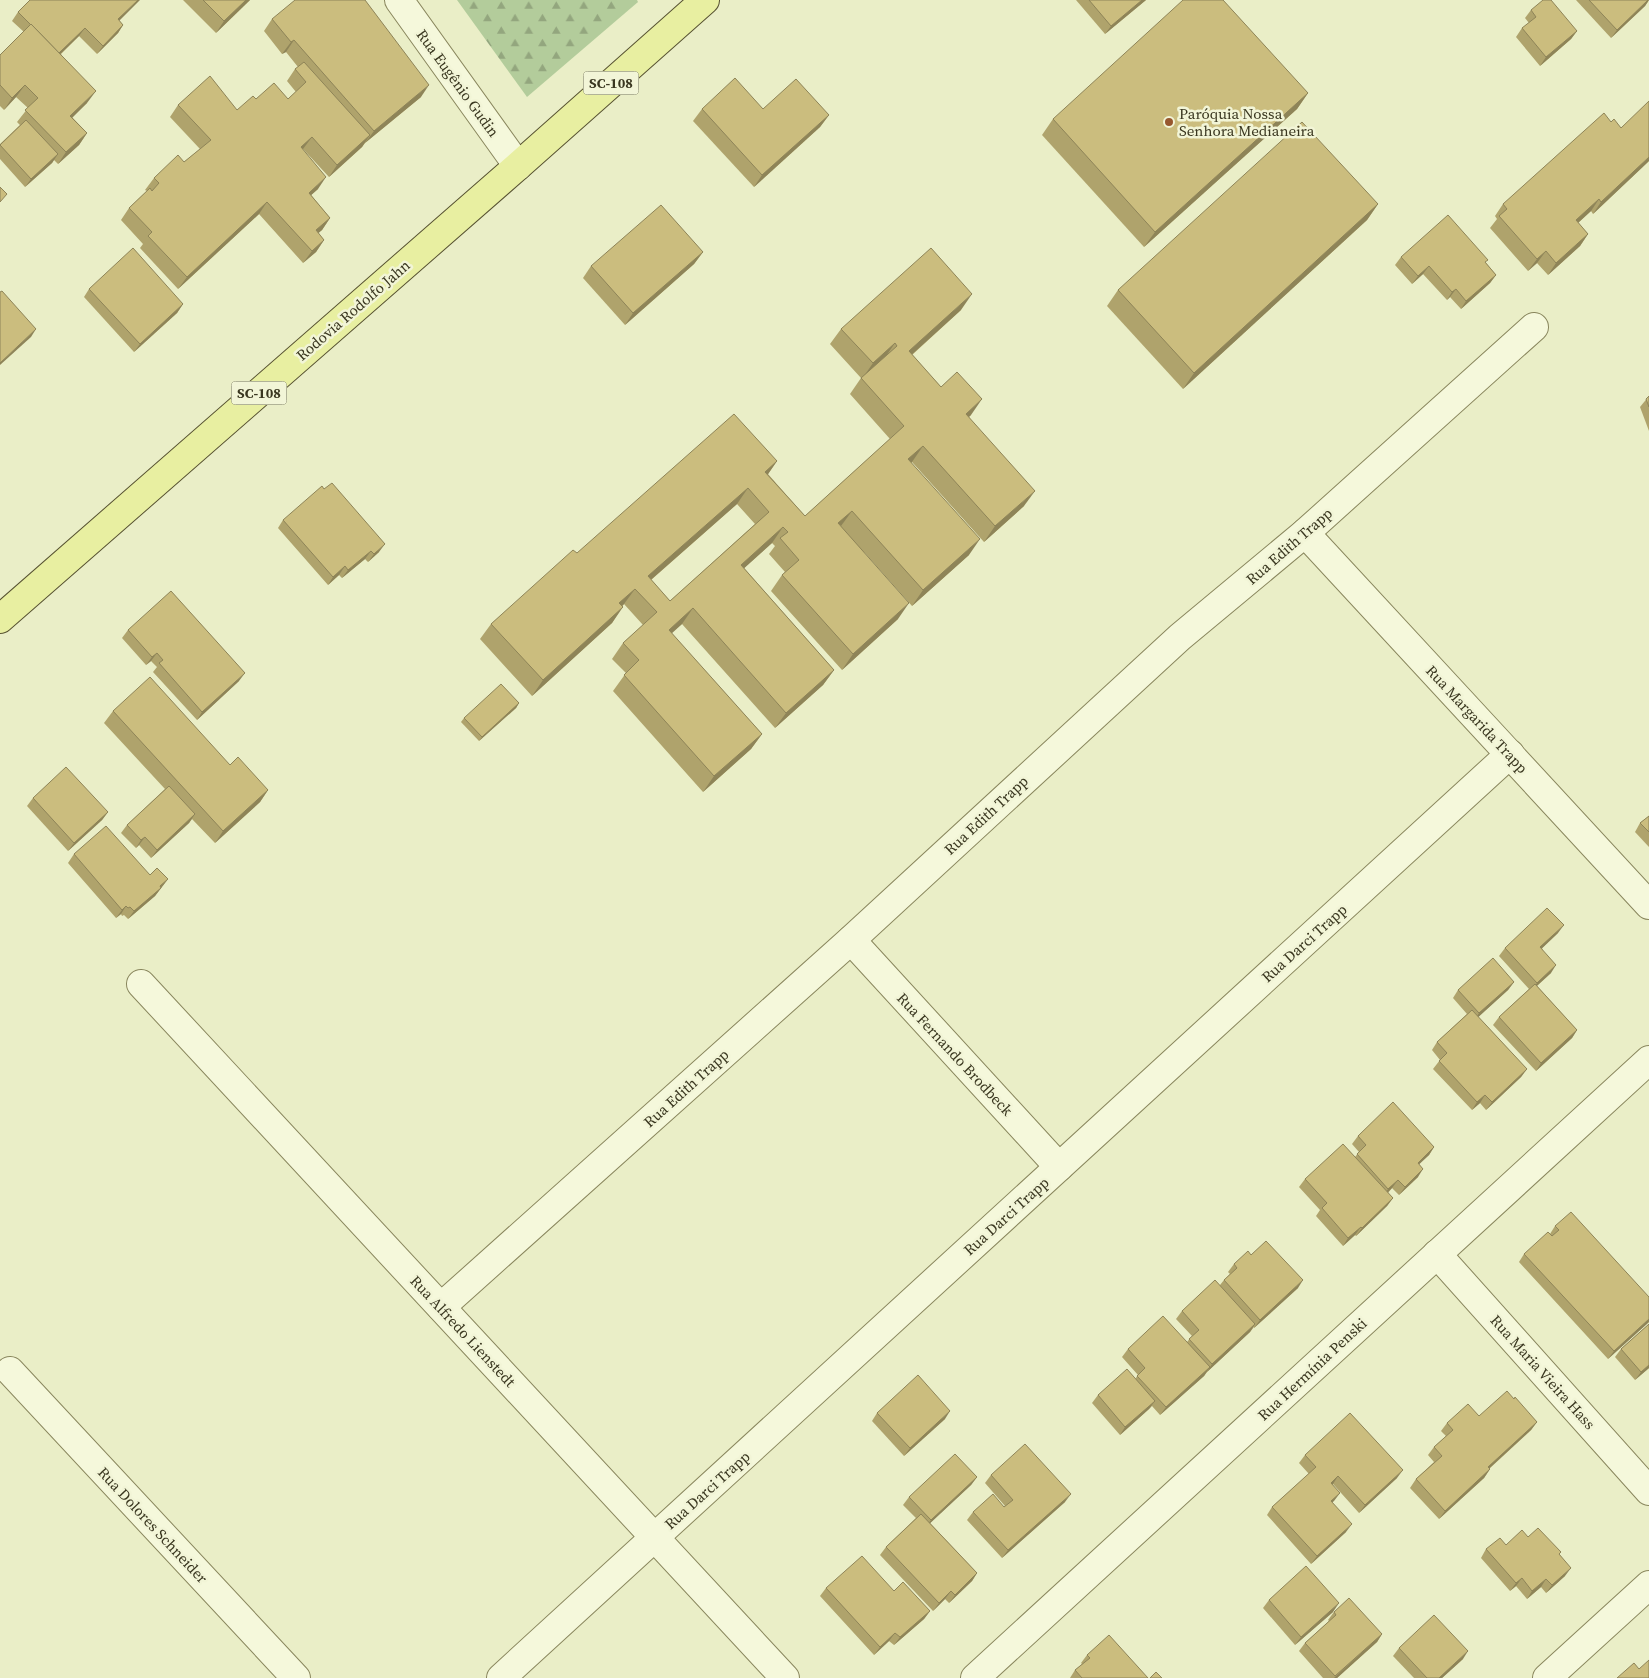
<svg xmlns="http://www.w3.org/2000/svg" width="1649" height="1678" viewBox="0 0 1649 1678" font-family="'Source Serif 4',serif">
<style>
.forest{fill:url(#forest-firs)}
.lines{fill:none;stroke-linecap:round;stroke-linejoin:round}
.street-casing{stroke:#89865d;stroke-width:30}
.primary-casing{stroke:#575231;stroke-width:30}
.street{stroke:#f5f8db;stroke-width:28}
.primary{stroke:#e8efa1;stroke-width:28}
.wall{fill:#afa36c;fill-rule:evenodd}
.shaded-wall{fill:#8e8458}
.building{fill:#cbbd7e;stroke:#8e8458;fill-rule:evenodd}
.poi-dot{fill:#97572e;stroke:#f2f5d7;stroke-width:2}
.labels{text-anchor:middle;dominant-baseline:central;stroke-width:5;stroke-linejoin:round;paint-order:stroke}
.shield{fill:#f2f5d7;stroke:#717057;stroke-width:1}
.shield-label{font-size:14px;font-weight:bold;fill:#3a3720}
.street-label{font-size:15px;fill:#3a3720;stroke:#f2f5d7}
.poi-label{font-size:15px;fill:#3a3720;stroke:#f2f5d7;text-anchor:start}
</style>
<defs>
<pattern id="forest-firs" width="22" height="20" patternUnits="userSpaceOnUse" patternTransform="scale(1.25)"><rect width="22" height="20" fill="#b3cc9b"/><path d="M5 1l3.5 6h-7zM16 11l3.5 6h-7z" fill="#93a67e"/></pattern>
</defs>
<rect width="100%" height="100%" fill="#eaeec7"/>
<!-- forest -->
<path class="forest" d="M457,0H637L638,2L527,97Z"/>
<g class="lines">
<defs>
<g id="street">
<path d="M399,0L518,166"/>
<path d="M1305,533L1649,905"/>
<path d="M851,940L1059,1167"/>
<path d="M141,984L785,1678"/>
<path d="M1437,1254L1649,1491"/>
<path d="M441,1307L851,940L1180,637L1305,533L1534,327"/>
<path d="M10,1371L296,1678"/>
<path d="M501,1678L1510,754"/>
<path d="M975,1678L1649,1060"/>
<path d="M1547,1678L1649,1585"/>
</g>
<path id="primary" d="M0,619L518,166L705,0"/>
</defs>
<!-- street casing -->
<use href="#street" class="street-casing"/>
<!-- primary casing -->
<use href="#primary" class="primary-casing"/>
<!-- street -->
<use href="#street" class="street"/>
<!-- primary -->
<use href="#primary" class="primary"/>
</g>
<!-- wall -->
<g class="wall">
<path d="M183,0H250L216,33Z"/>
<path d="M1076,0H1146L1105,34Z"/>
<path d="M1576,0H1649L1645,6L1611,38Z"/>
<path d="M1531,10L1577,31L1571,39L1540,66L1516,37L1522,28L1529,23L1525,18Z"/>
<path d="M18,12L119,21L123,25L118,33L97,54L79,36L61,54L87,103L72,117L87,133L79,145L58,164L54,160L52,163L25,187L0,159V144L20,125L17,122L28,108L16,97L4,110L0,106V55L24,32L12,21Z"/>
<path d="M272,19L421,97L365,143L362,147L329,177L303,149V150L318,189L311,195L330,218L322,230L318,233L324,240L316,252L303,263L259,214L178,289L140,248L143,244L121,220L129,208L147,191L145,190L154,178L184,162L200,149L170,117L178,105L237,110L256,99H288L296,92L287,81L295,69L298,67L286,52L282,54L264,31Z"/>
<path d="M1308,93L1297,109L1144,247L1042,135L1053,119Z"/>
<path d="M702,109H763L829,115L820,127L754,187L693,121Z"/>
<path d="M1649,161L1593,214L1591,211L1578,223L1588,234L1580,246L1548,275L1537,263L1528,271L1490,228L1497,219L1495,216L1503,204Z"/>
<path d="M1378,204L1367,220L1183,389L1107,306L1118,290Z"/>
<path d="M703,252L694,264L625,325L583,278L591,266Z"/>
<path d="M1401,257L1486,263L1496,275L1490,283L1461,309L1450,297L1447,300L1423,274L1412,284L1395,265Z"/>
<path d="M89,289L183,304L177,313L134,352L84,297Z"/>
<path d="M961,310L912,355L941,387L971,415L969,417L1024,506L984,542L912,462L911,463L969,555L912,606L864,552L898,619L842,670L771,591L782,575L785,572L769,554L775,546L772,543L744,568L834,670L823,685L775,728L682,624L671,633L762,734L751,749L703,792L613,691L626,673L612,659L623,643L643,625L624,604L622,607L612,623L532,696L480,639L491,624L577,553L777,461L768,474L805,516L890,439L850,394L861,378L830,344L841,329ZM737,504L755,524L670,601L651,580Z"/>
<path d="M1649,396V431L1640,407Z"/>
<path d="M283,520L379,552L368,562L365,559L342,578L339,575L328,585L278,528Z"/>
<path d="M128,630L239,681L197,720L153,672L157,667L151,661L146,665L122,638Z"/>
<path d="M519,703L516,708L479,741L461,722L464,718Z"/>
<path d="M113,711L230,765L268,790L260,802L215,843L192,819L189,823L151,858L139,845L136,848L121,833L127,825L165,789L104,723Z"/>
<path d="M33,798L108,812L102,820L68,851L27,806Z"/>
<path d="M1649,816V847L1635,832L1640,823Z"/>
<path d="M74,854L150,875L168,879L155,896L128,919L124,915L122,916L121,914L116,918L68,863Z"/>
<path d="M1558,933L1542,948L1551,973L1537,986L1577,1030L1572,1038L1536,1071L1493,1025L1499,1017L1529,989L1499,956L1505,948Z"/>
<path d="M1514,982L1508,990L1478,1017L1527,1069L1521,1077L1486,1110L1480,1103L1472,1110L1433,1069L1440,1060L1432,1050L1437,1042L1467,1014L1453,998L1458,990Z"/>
<path d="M1358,1136L1434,1147L1429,1155L1419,1164L1418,1177L1399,1195L1392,1188L1388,1193L1393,1198L1387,1206L1356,1236L1355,1235L1343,1246L1316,1216L1320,1210L1299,1187L1305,1179L1355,1157L1359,1152L1352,1144Z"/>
<path d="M1555,1226L1649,1322L1608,1359L1519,1262L1524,1254L1550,1234Z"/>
<path d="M1251,1255L1298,1288L1254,1328V1327L1250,1332L1207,1372L1204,1376L1160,1415L1152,1406L1149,1409L1120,1435L1092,1403L1098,1395L1135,1379L1138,1375L1122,1357L1128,1349L1187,1342L1192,1336L1176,1319L1182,1311L1220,1285L1224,1280L1230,1274L1228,1272L1234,1264Z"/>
<path d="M1649,1324V1368L1635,1380L1615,1357L1621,1349Z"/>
<path d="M1514,1399L1537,1422L1531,1430L1489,1469H1490L1484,1478L1439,1519L1410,1488L1416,1479L1434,1462L1428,1455L1434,1447L1446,1436L1441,1431L1447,1423L1479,1416Z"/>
<path d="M877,1413L945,1419L904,1456L872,1421Z"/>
<path d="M1305,1455L1397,1478L1359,1513L1333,1484L1332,1485L1340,1493L1332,1502L1346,1532L1311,1564L1267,1515L1272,1507L1309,1474L1299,1463Z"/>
<path d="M991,1475L1065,1502L1002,1558L967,1520L973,1512L1004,1507L1005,1506L985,1483Z"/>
<path d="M977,1477L971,1485L930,1523L977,1573L972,1581L949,1603L945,1599L933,1611L880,1555L886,1547L916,1518L903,1505L909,1497Z"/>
<path d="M1528,1537L1559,1555L1565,1576L1546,1593L1541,1587L1527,1599L1516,1586L1510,1591L1481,1558L1486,1549L1506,1545Z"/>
<path d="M826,1588L894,1591L930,1611L924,1619L894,1645L889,1641L874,1655L820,1596Z"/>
<path d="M1269,1600L1333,1612L1295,1645L1263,1608Z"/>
<path d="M1334,1612L1382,1634L1377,1642L1337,1678H1323L1299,1651L1305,1643L1329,1621L1328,1620Z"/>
<path d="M1399,1648L1463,1659L1442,1678H1414L1393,1656Z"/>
<path d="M1087,1655L1148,1678H1070L1075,1670L1082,1664L1081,1663Z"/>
</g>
<!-- shaded-wall -->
<g class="shaded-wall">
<path d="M138,0H140L112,28L118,19Z"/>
<path d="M246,0H250L216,33L224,21Z"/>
<path d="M1142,0H1146L1105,34L1111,26Z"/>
<path d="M1648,0H1649L1645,6L1611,38L1617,30Z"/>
<path d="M123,25L118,33L97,54L103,46Z"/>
<path d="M85,28L79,36L53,61L59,53Z"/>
<path d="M1577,31L1571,39L1540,66L1546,57Z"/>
<path d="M294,40L286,52L282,54L291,42Z"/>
<path d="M25,85L16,97L4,110L12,98Z"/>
<path d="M429,85L421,97L365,143L374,131Z"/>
<path d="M96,91L87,103L62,128L70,116Z"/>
<path d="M1308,93L1297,109L1144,247L1155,232Z"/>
<path d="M829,115L820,127L754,187L762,175Z"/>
<path d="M87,133L79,145L58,164L66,152Z"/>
<path d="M370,135L362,147L329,177L337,165Z"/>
<path d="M312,137L303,149L292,159L301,147Z"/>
<path d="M58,154L52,163L25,187L31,179Z"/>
<path d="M1649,157V161L1593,214L1601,202Z"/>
<path d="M326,177L318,189L300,205L309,193Z"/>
<path d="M1599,199L1591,211L1568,232L1576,220Z"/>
<path d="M267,202L259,214L178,289L187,277Z"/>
<path d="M1378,204L1367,220L1183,389L1194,373Z"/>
<path d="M330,218L322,230L308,242L316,230Z"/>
<path d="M1588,234L1580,246L1548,275L1556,263Z"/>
<path d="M324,240L316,252L303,263L312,251Z"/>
<path d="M1546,251L1537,263L1528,271L1537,259Z"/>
<path d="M703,252L694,264L625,325L633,313Z"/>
<path d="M1429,266L1423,274L1412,284L1418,276Z"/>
<path d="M1496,275L1490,283L1461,309L1466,301Z"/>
<path d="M1456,289L1450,297L1447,300L1452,292Z"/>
<path d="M972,294L961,310L898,367L909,351Z"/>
<path d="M183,304L177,313L134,352L140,344Z"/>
<path d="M36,329L31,337L0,365V363Z"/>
<path d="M895,343L884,359L862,379L873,363Z"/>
<path d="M982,399L971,415L955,429L966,414Z"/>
<path d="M923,446L912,462L897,475L908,459Z"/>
<path d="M777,461L766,477L765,472Z"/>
<path d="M748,488L737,504L637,592L648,576Z"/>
<path d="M1035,491L1024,506L984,542L995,526Z"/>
<path d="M852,511L841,526L838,523Z"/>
<path d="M783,527L772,543L730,581L741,565Z"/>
<path d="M980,539L969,555L912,606L923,590Z"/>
<path d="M385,544L379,552L368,562L374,554Z"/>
<path d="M371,551L365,559L342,578L348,570Z"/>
<path d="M345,566L339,575L328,585L333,577Z"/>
<path d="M635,589L624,604L608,619L619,603Z"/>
<path d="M909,603L898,619L842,670L853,654Z"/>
<path d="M623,607L612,623L532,696L543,680Z"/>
<path d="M693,608L682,624L658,646L669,630Z"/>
<path d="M157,653L151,661L146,665L152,657Z"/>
<path d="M834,670L823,685L775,728L786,713Z"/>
<path d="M245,673L239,681L197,720L202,712Z"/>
<path d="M519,703L516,708L479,741L482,737Z"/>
<path d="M762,734L751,749L703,792L714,776Z"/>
<path d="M268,790L260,802L215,843L223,831Z"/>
<path d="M108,812L102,820L68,851L74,843Z"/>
<path d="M195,814L189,823L151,858L157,850Z"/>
<path d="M145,837L139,845L136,848L141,840Z"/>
<path d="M168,879L155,896L128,919L134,911Z"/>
<path d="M126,906L121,914L116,918L122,910Z"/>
<path d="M1564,925L1558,933L1535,955L1540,947Z"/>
<path d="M1556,965L1551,973L1531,991L1537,983Z"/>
<path d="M1514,982L1508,990L1474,1021L1479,1013Z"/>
<path d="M1577,1030L1572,1038L1536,1071L1541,1063Z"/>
<path d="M1527,1069L1521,1077L1486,1110L1492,1102Z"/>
<path d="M1485,1095L1480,1103L1472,1110L1477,1102Z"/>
<path d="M1434,1147L1429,1155L1412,1171L1418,1163Z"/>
<path d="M1423,1169L1418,1177L1399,1195L1405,1187Z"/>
<path d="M1398,1180L1392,1188L1383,1197L1388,1189Z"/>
<path d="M1393,1198L1387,1206L1356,1236L1362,1228Z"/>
<path d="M1361,1227L1355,1235L1343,1246L1348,1238Z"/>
<path d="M1303,1280L1298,1288L1254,1328L1260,1320Z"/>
<path d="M1649,1319V1322L1608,1359L1614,1351Z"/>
<path d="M1255,1324L1250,1332L1207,1372L1212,1364Z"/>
<path d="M1649,1365V1368L1635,1380L1641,1372Z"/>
<path d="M1210,1367L1204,1376L1160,1415L1166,1407Z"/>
<path d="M1155,1401L1149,1409L1120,1435L1125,1427Z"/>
<path d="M950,1411L945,1419L904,1456L910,1448Z"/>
<path d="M1537,1422L1531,1430L1482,1475L1488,1467Z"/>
<path d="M1490,1469L1484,1478L1439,1519L1445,1511Z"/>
<path d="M1403,1470L1397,1478L1359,1513L1365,1505Z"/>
<path d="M1338,1476L1333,1484L1325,1491L1331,1483Z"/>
<path d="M977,1477L971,1485L925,1528L931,1520Z"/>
<path d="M1340,1493L1334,1501L1325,1509L1331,1501Z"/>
<path d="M1071,1494L1065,1502L1002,1558L1008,1550Z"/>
<path d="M1352,1524L1346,1532L1311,1564L1317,1556Z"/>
<path d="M1571,1568L1565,1576L1546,1593L1552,1585Z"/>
<path d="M977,1573L972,1581L949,1603L955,1595Z"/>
<path d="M1522,1578L1516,1586L1510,1591L1516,1583Z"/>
<path d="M1546,1579L1541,1587L1527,1599L1532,1591Z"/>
<path d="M951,1591L945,1599L933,1611L939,1603Z"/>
<path d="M1339,1603L1333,1612L1295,1645L1301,1637Z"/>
<path d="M930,1611L924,1619L894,1645L900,1637Z"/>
<path d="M895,1633L889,1641L874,1655L880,1647Z"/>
<path d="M1382,1634L1377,1642L1337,1678H1334Z"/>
<path d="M1468,1651L1463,1659L1442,1678H1439Z"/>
</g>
<!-- building -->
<g class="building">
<path d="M30,0H138L118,19L123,25L103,46L85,28L59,53L31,24V25L18,12Z"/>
<path d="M203,0H246L224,21Z"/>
<path d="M295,0H365L429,85L374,131L294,40L291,42L272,19Z"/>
<path d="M1089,0H1142L1111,26Z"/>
<path d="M1183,0H1223L1308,93L1155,232L1053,119Z"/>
<path d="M1543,0H1551L1577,31L1546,57L1522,28L1536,17L1531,10Z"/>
<path d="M1589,0H1648L1617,30Z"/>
<path d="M31,24L96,91L70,116L87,133L66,152L25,110L38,98L25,85L12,98L0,85V55Z"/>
<path d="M304,62L370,135L337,165L312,137L301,147L326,177L309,193L330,218L316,230L324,240L312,251L267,202L187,277L148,236L152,232L129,208L150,188L152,191L159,183L154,178L178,155L184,162L211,140L178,105L210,76L237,110L253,96L256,99L274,83L288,99L306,82L295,69Z"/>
<path d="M735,78L763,109L796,79L829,115L762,175L702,109Z"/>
<path d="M1649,101V157L1601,202L1599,199L1576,220L1588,234L1556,263L1546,251L1537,259L1499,216L1507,209L1503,204L1604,113L1611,122L1614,119L1621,128Z"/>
<path d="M26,120L58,154L31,179L0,145Z"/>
<path d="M1302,122L1378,204L1194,373L1118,290Z"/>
<path d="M0,187L7,194L0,202Z"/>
<path d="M661,205L703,252L633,313L591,266Z"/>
<path d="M1448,215L1488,260L1485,262L1496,275L1466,301L1456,289L1452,292L1429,266L1418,276L1401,257Z"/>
<path d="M133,248L183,304L140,344L89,289Z"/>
<path d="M931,248L972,294L909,351L941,387L957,372L982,399L966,414L1035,491L995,526L923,446L908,459L980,539L923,590L852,511L838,523L909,603L853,654L782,575L799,560L780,538L788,532L783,527L741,565L834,670L786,713L693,608L669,630L762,734L714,776L624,675L639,660L623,643L657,612L635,589L619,603L623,607L543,680L491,624L573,550L577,553L734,414L777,461L765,472L805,516L904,426L861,378L897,346L895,343L873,363L841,329ZM748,488L769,512L670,601L648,576Z"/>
<path d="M2,291L36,329L0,363V292Z"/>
<path d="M1649,396V407L1646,399Z"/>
<path d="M332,483L385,544L374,554L371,551L348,570L345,566L333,577L283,520L322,486L324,489Z"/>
<path d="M171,591L245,673L202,712L159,663L163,660L157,653L152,657L128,630Z"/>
<path d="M150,677L230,765L238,757L268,790L223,831L113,711Z"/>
<path d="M501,684L519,703L482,737L464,718Z"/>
<path d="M66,767L108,812L74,843L33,798Z"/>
<path d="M169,786L195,814L157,850L145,837L141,840L127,825Z"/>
<path d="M1649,816V832L1640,823Z"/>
<path d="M106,826L150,875L157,868L168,879L160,886L161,888L134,911L130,907L128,908L126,906L122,910L74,854Z"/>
<path d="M1547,908L1564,925L1540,947L1556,965L1537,983L1505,948Z"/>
<path d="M1493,958L1514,982L1479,1013L1458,990Z"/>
<path d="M1535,984L1577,1030L1541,1063L1499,1017Z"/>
<path d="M1472,1010L1527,1069L1492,1102L1485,1095L1477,1102L1439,1061L1447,1053L1437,1042Z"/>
<path d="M1393,1102L1434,1147L1418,1163L1423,1169L1405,1187L1398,1180L1388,1189L1357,1154L1366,1145L1358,1136Z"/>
<path d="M1343,1144L1393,1198L1362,1228L1361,1227L1348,1238L1322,1208L1327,1203L1305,1179Z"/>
<path d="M1571,1212L1649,1297V1319L1614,1351L1524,1254L1548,1232L1552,1236L1559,1230L1555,1226Z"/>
<path d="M1266,1241L1303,1280L1260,1320L1224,1280L1237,1268L1234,1264L1248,1251L1251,1255Z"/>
<path d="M1215,1280L1255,1324L1212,1364L1189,1339L1199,1330L1182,1311Z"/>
<path d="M1163,1316L1210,1367L1166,1407L1137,1376L1145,1368L1128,1349Z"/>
<path d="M1649,1324V1365L1641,1372L1621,1349Z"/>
<path d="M1127,1369L1155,1401L1125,1427L1098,1395Z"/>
<path d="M918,1375L950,1411L910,1448L877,1413Z"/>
<path d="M1507,1391L1514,1399L1515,1397L1537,1422L1488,1467L1490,1469L1445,1511L1416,1479L1442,1456L1434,1447L1453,1430L1447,1423L1468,1404L1479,1416Z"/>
<path d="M1350,1413L1403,1470L1365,1505L1338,1476L1331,1483L1340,1493L1331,1501L1352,1524L1317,1556L1272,1507L1316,1467L1305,1455Z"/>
<path d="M1025,1444L1071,1494L1008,1550L973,1512L993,1494L1004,1507L1013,1500L991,1475Z"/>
<path d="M955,1454L977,1477L931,1520L909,1497Z"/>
<path d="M921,1514L977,1573L955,1595L951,1591L939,1603L886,1547Z"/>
<path d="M1538,1528L1561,1552L1559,1554L1571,1568L1552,1585L1546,1579L1532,1591L1522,1578L1516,1583L1486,1549L1500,1538L1506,1545L1522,1530L1528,1537Z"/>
<path d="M862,1556L894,1591L903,1582L930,1611L900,1637L895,1633L880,1647L826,1588Z"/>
<path d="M1306,1566L1339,1603L1301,1637L1269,1600Z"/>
<path d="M1349,1598L1382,1634L1335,1676L1305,1643L1336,1615L1334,1612Z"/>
<path d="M1434,1615L1468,1651L1439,1678H1427L1399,1648Z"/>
<path d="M1109,1635L1148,1678H1082L1075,1670L1090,1658L1087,1655Z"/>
<path d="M1649,1660V1678H1617L1634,1663L1639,1669Z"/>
<path d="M1156,1672L1162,1678H1150Z"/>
</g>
<!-- markers -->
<circle class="poi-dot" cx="1169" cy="122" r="5"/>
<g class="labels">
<!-- shield labels -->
<g class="shield">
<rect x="583.5" y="71.5" width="55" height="23" rx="4"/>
<rect x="231.5" y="381.5" width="55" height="23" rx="4"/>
</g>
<g class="shield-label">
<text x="611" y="83">SC-108</text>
<text x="259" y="393">SC-108</text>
</g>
<!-- street labels -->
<g class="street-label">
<text transform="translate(458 83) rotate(54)">Rua Eugênio Gudin</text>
<text transform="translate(353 310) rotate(-41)">Rodovia Rodolfo Jahn</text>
<text transform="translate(1289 546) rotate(-41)">Rua Edith Trapp</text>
<text transform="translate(1477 719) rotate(47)">Rua Margarida Trapp</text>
<text transform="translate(986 815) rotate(-43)">Rua Edith Trapp</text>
<text transform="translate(1304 943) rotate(-42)">Rua Darci Trapp</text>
<text transform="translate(955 1054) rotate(47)">Rua Fernando Brodbeck</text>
<text transform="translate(686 1088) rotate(-42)">Rua Edith Trapp</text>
<text transform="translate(1006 1216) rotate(-42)">Rua Darci Trapp</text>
<text transform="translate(463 1331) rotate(47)">Rua Alfredo Lienstedt</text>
<text transform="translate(1312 1369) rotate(-43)">Rua Hermínia Penski</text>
<text transform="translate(1543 1372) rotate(48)">Rua Maria Vieira Hass</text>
<text transform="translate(707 1490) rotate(-42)">Rua Darci Trapp</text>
<text transform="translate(153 1525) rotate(47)">Rua Dolores Schneider</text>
</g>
<!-- poi labels -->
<g class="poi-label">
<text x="1179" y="113">Paróquia Nossa<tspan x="1179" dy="17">Senhora Medianeira</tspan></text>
</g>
</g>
</svg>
